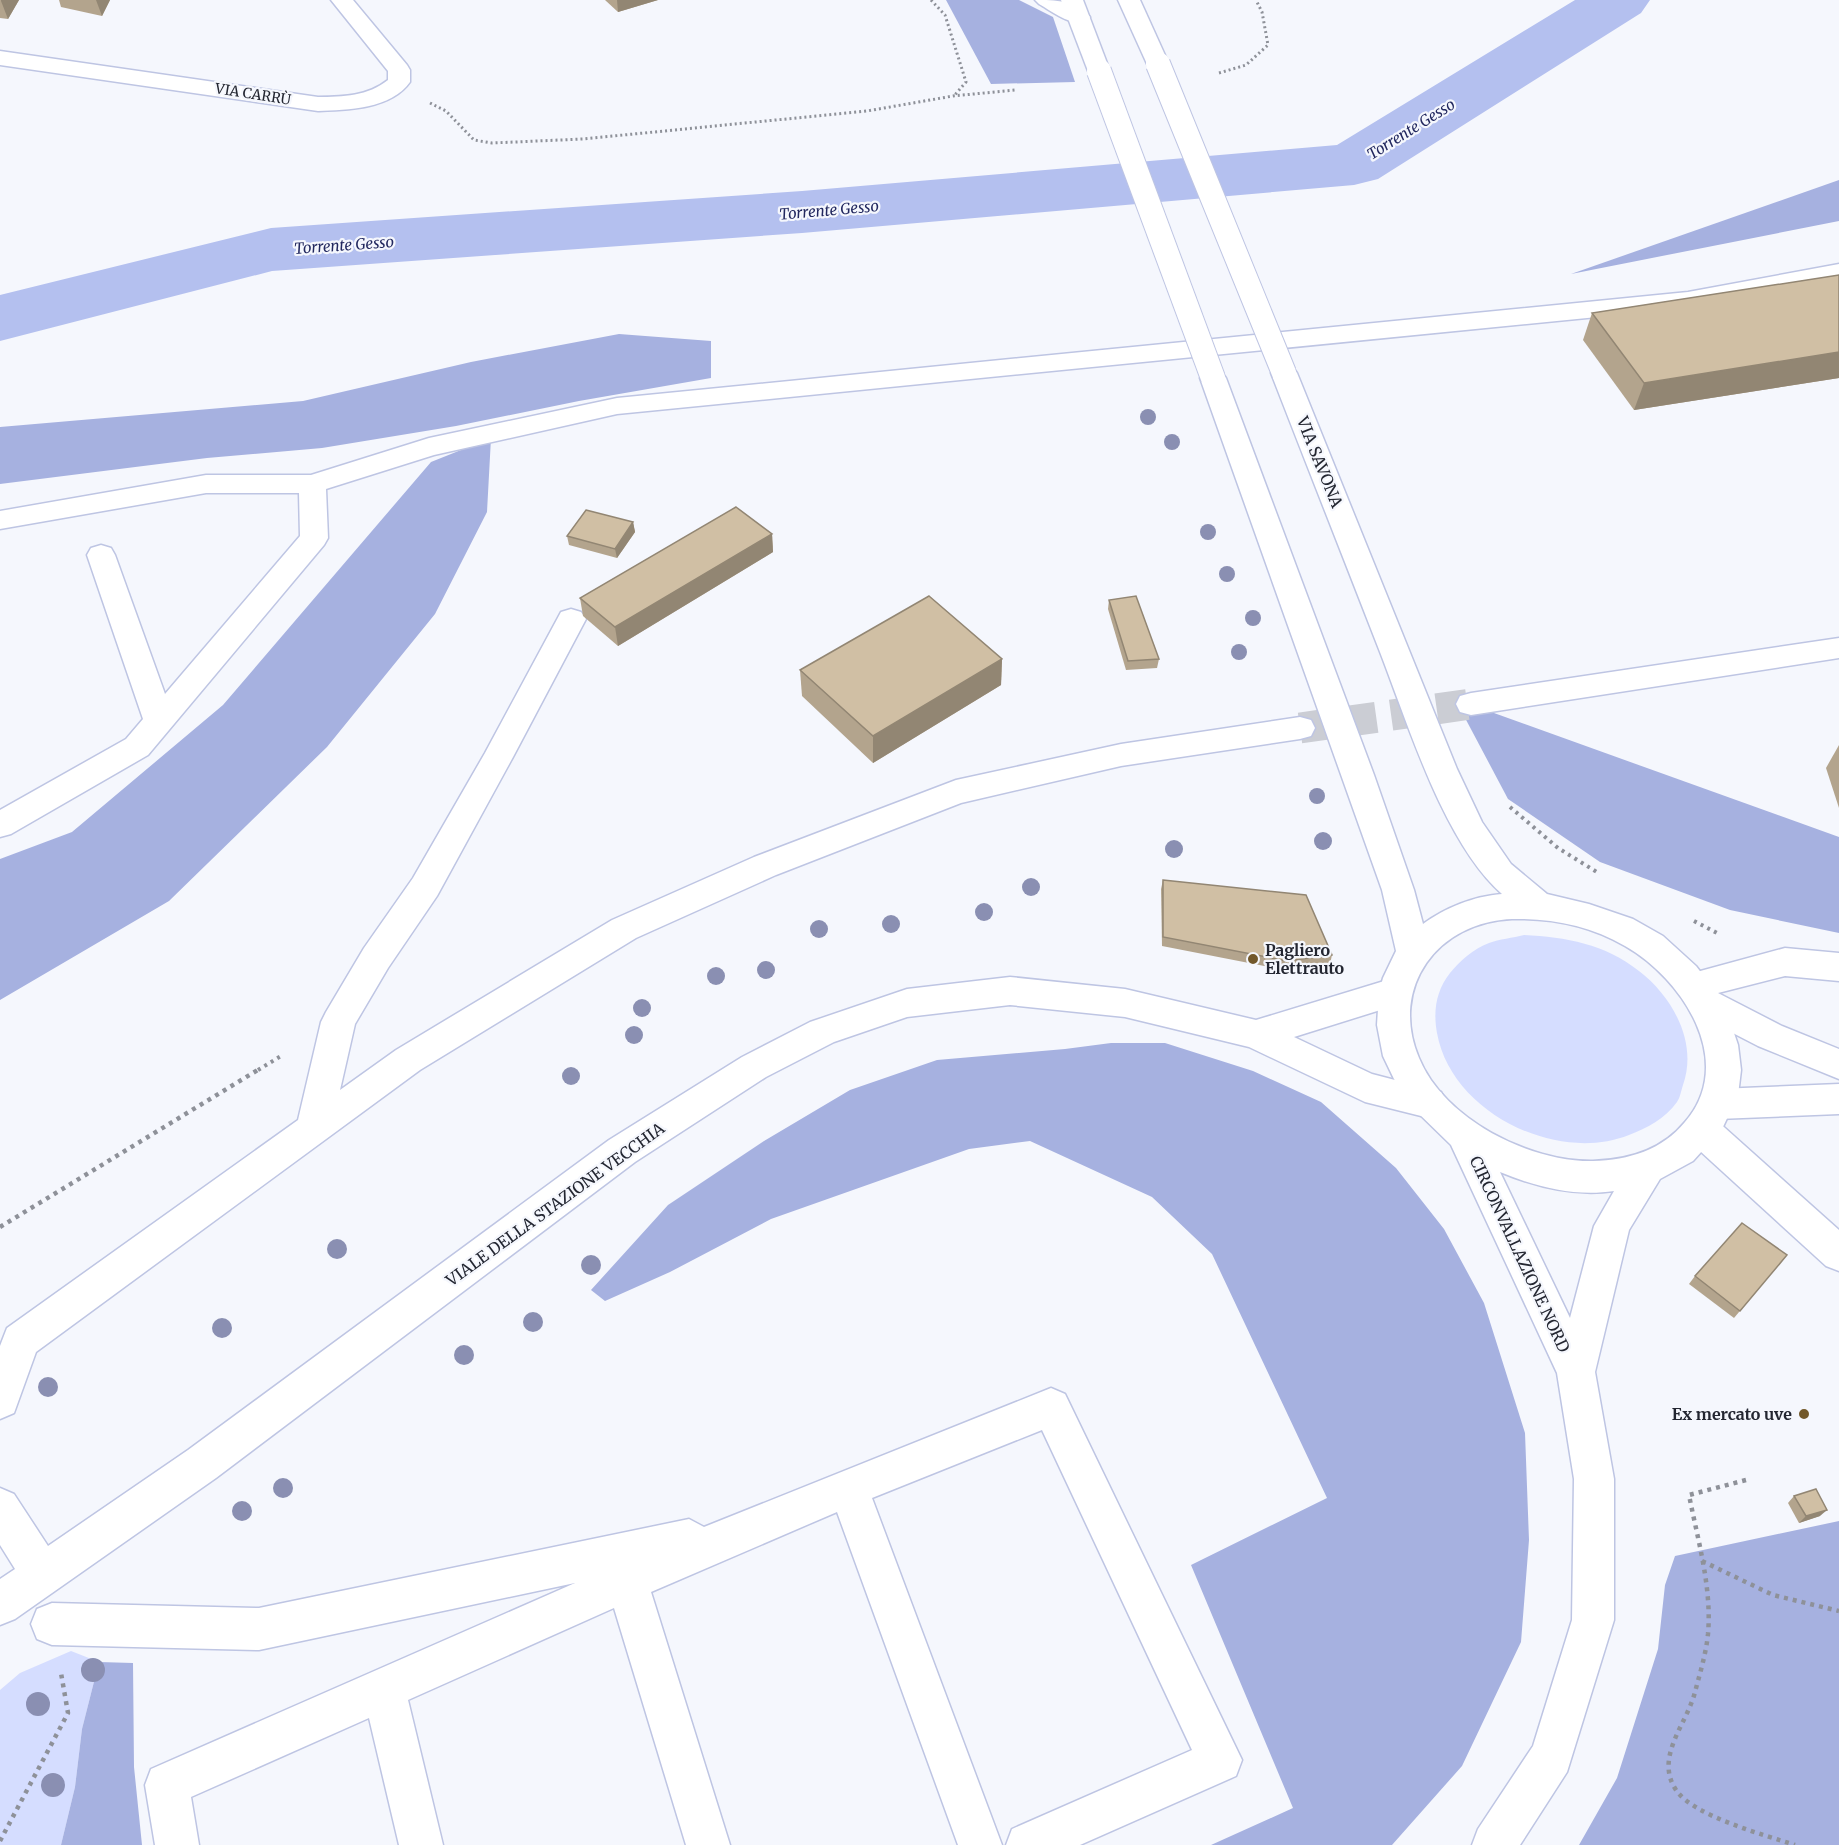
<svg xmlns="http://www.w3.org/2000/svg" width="1839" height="1845" viewBox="0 0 1839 1845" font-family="Merriweather,serif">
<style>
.green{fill:#d5ddff}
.forest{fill:#a6b1e0}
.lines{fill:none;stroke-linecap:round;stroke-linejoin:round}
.river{fill:#b4c0ef;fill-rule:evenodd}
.minor-tunnel{stroke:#cbcdd4;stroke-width:31;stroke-dasharray:31 15;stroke-linecap:butt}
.minor-casing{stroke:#bec5e3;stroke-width:3}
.major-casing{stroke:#bec5e3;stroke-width:3}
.path-far2{stroke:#8e9199;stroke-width:3;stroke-dasharray:2 3;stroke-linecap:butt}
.path-far1{stroke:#8e9199;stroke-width:4;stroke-dasharray:3 4.5;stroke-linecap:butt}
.path{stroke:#8e9199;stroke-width:4.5;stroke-dasharray:4 5;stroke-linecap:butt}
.minor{fill:#fff;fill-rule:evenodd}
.major{fill:#fff;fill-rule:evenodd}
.major-bridge-casing{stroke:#bec5e3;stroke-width:26;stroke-linecap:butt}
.major-bridge{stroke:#fff;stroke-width:24}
.tree{fill:#8a8fb2}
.wall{fill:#b3a48d}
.shaded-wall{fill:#928673}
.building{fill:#d0bfa4;stroke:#928673;stroke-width:1.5}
.poi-dot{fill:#72582a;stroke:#f5f7fd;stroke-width:2}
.labels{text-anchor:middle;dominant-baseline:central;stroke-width:4.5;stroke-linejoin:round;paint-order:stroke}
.far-street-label{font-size:14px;fill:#232631;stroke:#f5f7fd}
.far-water-label{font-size:15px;font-style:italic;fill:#22285f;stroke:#f5f7fd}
.street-label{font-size:16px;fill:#232631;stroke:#f5f7fd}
.poi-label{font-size:16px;font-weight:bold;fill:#232631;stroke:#f5f7fd;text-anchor:start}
</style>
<rect width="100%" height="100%" fill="#f5f7fd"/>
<!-- green -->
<g class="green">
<path d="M1524,935C1566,937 1605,944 1639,971C1673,997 1698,1043 1683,1085C1681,1091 1680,1098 1677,1102C1665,1119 1647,1128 1629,1135C1556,1164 1451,1112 1437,1033C1433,1011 1436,991 1450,973C1460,961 1473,949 1489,943C1499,939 1513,938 1524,935Z"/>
<path d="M71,1651L99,1662L82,1729L75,1787L61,1845H0V1690L20,1673Z"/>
</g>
<!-- forest -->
<g class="forest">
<path d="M946,0H1019L1053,17L1075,82L991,84Z"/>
<path d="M1839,180V221L1571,274Z"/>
<path d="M619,334L711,341V378L579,401L456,426L322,448L207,458L0,484V427L303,401L471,362Z"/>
<path d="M491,438L487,512L435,614L327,747L169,901L0,1000V859L72,832L223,705L431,462Z"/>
<path d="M1455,699L1839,837V933L1730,910L1600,862L1508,799Z"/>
<path d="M1111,1043H1165L1253,1071L1321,1102L1396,1168L1444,1229L1484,1303L1525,1433L1529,1540L1521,1642L1462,1766L1392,1845H1211L1293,1808L1191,1565L1327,1498L1212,1254L1152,1197L1030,1141L969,1149L771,1219L670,1272L605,1301L591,1290L668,1205L764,1141L850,1090L937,1060L1065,1049Z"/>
<path d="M1839,1521V1845H1579L1617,1778L1658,1649L1665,1585L1675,1556Z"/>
<path d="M99,1662L133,1663L134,1767L142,1845H61L75,1787L82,1729Z"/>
</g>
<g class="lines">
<!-- river -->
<path class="river" d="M1575,0H1650L1641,13L1378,179L1354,185L802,233L272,271L0,341V295L271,228L802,191L1337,145Z"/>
<!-- minor-tunnel -->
<path class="minor-tunnel" d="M1300,728L1471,704"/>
<defs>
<g id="minor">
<path d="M331,0H353L407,65L410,70V82C391,109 348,110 318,111L0,65V51L318,97C343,97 368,96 388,80V71Z"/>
<path d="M1035,0C1054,0 1078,0 1090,17L1087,22C1070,26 1053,12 1039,4Z"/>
<path d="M1839,264V278L1688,308L617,414L434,455L326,489L328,538L324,545L148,755L11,834L0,837V810L126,739L143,719L87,555L91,548L101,545L111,548L115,555L165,694L300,536L299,493H206L0,529V511L206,475H311L429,438L617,398L1688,292Z"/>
<path d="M571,609L581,612L586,619L513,757L437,896L388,968L355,1024L340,1090L396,1050L612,920L754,857L956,780L1121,744L1300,717L1311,720L1315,728L1311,736L1300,739L1121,766L961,803L776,875L636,938L420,1070L36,1352L14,1413L0,1419V1346L7,1328L298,1120L321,1022L326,1012L364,948L413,878L485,753L561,612Z"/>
<path d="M1839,638V658L1471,715L1460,712L1456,704L1460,696L1471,693Z"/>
<path d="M1785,948L1839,953V981L1785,976L1718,993L1782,1026L1839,1049V1079L1758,1046L1694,1013L1689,1003L1691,999L1682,996L1677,986L1682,976Z"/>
<path d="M1010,977L1125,989L1256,1020L1394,978L1406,982L1411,992L1406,1002L1294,1037L1372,1074L1441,1092L1447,1103L1441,1114L1429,1118L1365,1102L1249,1047L1125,1017L1010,1005L907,1017L834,1042L766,1077L635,1162L216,1478L15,1619L0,1625V1579L15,1569L0,1545V1488L14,1494L48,1546L188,1450L609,1140L742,1057L810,1022L907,989Z"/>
<path d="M1839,1084V1114L1718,1119L1705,1115L1700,1104L1705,1093L1718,1089Z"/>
<path d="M1702,1115L1715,1119L1839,1230V1271L1826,1266L1689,1141L1684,1130L1689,1119Z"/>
<path d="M1051,1388L1065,1394L1242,1760L1236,1776L1080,1845H1006L1012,1829L1192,1750L1042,1430L872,1498L1002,1845H958L837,1512L651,1592L730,1845H686L614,1608L408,1700L443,1845H399L369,1718L191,1797L199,1845H155L145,1785L151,1769L575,1583L259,1650L52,1645L37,1639L31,1624L37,1609L52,1603L259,1608L689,1519L704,1527Z"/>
</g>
<g id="major">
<path d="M1061,0H1083L1110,71L1107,76L1099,78L1091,76L1088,71Z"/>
<path d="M1118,0H1140L1169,64L1166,69L1158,71L1150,69L1147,64Z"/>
<path d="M1284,365L1293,367L1297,373L1457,769L1482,822L1511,864L1547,894L1589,904L1633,919L1663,936L1696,966L1712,987L1730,1021L1738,1045L1741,1070L1738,1095L1722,1129L1693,1161L1660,1179L1629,1230L1595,1372L1614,1479V1620L1567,1772L1520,1845H1472L1478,1829L1533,1746L1572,1620L1574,1479L1557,1373L1451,1145L1413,1108L1394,1079L1383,1056L1377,1025L1379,993L1383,978L1396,951L1382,890L1200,378L1204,372L1213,370L1222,372L1226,378L1374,775L1414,890L1423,924C1445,908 1474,896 1502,894C1444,843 1408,724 1380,652C1344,559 1307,466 1271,373L1275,367ZM1512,919C1551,918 1591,926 1625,946C1683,979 1737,1062 1685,1122C1662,1150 1629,1160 1593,1161C1529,1162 1444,1119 1419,1058C1389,987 1438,922 1512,919ZM1500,1172C1536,1187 1575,1197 1614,1191L1594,1226L1570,1318Z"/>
</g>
</defs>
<!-- minor casing -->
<use href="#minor" class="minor-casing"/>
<!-- major casing -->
<use href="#major" class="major-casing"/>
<!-- path-far2 -->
<g class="path-far2">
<path d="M931,0L945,15L966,82L954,96"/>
<path d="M1219,73L1246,65L1268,45L1262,12L1256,0"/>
<path d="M430,103L446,111L474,140L492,143L583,139L867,111L953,96L1015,90"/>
</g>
<!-- path-far1 -->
<g class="path-far1">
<path d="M1510,807L1558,848L1600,874"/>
<path d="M1694,921L1719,934"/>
<path d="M258,1070L281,1056"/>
</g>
<!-- path -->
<g class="path">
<path d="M0,1227L261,1068"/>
<path d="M1746,1480L1689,1495C1698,1541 1712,1588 1708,1634C1706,1654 1700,1673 1695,1692C1687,1724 1654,1757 1676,1790C1693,1816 1765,1835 1795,1845"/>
<path d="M1702,1561L1773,1595L1839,1611"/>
<path d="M0,1841L68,1713L61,1673"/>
</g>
<!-- minor -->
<use href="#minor" class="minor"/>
<!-- major -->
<use href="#major" class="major"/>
<defs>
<g id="major-bridge">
<path d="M1158,64L1284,373"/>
<path d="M1099,71L1213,378"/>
</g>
</defs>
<!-- major-bridge casing -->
<use href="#major-bridge" class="major-bridge-casing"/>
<!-- major-bridge -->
<use href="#major-bridge" class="major-bridge"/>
</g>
<!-- trees -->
<g class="tree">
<circle cx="1148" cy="417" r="8"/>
<circle cx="1172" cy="442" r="8"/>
<circle cx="1208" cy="532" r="8"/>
<circle cx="1227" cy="574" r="8"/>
<circle cx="1253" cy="618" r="8"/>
<circle cx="1239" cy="652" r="8"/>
<circle cx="1317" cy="796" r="8"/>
<circle cx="1323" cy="841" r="9"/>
<circle cx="1174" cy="849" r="9"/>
<circle cx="1031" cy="887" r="9"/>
<circle cx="984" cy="912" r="9"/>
<circle cx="891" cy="924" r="9"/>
<circle cx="819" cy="929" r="9"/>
<circle cx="766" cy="970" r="9"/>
<circle cx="716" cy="976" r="9"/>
<circle cx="642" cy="1008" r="9"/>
<circle cx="634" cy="1035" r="9"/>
<circle cx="571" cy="1076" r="9"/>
<circle cx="337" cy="1249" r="10"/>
<circle cx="591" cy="1265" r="10"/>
<circle cx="533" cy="1322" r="10"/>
<circle cx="222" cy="1328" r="10"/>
<circle cx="464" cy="1355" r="10"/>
<circle cx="48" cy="1387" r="10"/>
<circle cx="283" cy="1488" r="10"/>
<circle cx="242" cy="1511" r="10"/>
<circle cx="93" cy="1670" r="12"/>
<circle cx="38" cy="1704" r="12"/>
<circle cx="53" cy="1785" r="12"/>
</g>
<!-- wall -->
<g class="wall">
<path d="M0,0H19L8,19L0,18Z"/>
<path d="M59,0H110L102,16L61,7Z"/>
<path d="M605,0H658L618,12Z"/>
<path d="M1839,275V378L1634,410L1583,340L1592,313Z"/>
<path d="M633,522L635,532L617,558L569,545L567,536Z"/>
<path d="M772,534L773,552L618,646L583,616L580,598Z"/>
<path d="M1109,600L1159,659L1157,668L1126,670L1108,609Z"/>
<path d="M1002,659L1001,685L873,763L802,696L800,670Z"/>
<path d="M1839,745V808L1826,768Z"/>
<path d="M1163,880L1332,955L1330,964L1285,970L1162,946L1161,889Z"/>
<path d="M1787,1255L1734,1318L1689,1284L1695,1276Z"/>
<path d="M1794,1496L1820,1516L1799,1523L1788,1503Z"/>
</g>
<!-- shaded-wall -->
<g class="shaded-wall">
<path d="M1,0H19L8,19L1,1Z"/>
<path d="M96,0H110L102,16Z"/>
<path d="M617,0H658L618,12Z"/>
<path d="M1839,352V378L1634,410L1644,383Z"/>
<path d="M633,522L635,532L617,558L615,549Z"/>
<path d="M772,534L773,552L618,646L615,627Z"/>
<path d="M1002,659L1001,685L873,763V736Z"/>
<path d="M1827,1510L1820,1516L1799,1523L1806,1516Z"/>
</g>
<!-- building -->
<g class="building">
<path d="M1839,275V352L1644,383L1592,313Z"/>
<path d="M736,507L772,534L615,627L580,598Z"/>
<path d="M586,510L633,522L615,549L567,536Z"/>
<path d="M929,596L1002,659L873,736L800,670Z"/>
<path d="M1136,596L1159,659L1128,661L1109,600Z"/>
<path d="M1163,880L1306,895L1332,955L1287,961L1163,937Z"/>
<path d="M1742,1223L1787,1255L1740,1311L1695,1276Z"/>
<path d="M1816,1489L1827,1510L1806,1516L1794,1496Z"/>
</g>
<!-- markers -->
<g class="poi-dot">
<circle cx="1253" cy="959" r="6"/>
<circle cx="1804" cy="1414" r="6"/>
</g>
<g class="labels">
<!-- far-street labels -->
<g class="far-street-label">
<text transform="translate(253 94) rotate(9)">VIA CARRÙ</text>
</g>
<!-- far-water labels -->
<g class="far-water-label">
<text transform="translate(1411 129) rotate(-32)">Torrente Gesso</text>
<text transform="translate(829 210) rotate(-5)">Torrente Gesso</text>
<text transform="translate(344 245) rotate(-4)">Torrente Gesso</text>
</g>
<!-- street labels -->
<g class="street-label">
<text transform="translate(1320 462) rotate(68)">VIA SAVONA</text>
<text transform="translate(555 1204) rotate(-36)">VIALE DELLA STAZIONE VECCHIA</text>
<text transform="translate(1520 1254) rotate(65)">CIRCONVALLAZIONE NORD</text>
</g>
<!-- poi labels -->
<g class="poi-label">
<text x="1265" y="950">Pagliero<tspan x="1265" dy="18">Elettrauto</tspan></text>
<text x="1792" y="1414" text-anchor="end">Ex mercato uve</text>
</g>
</g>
</svg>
